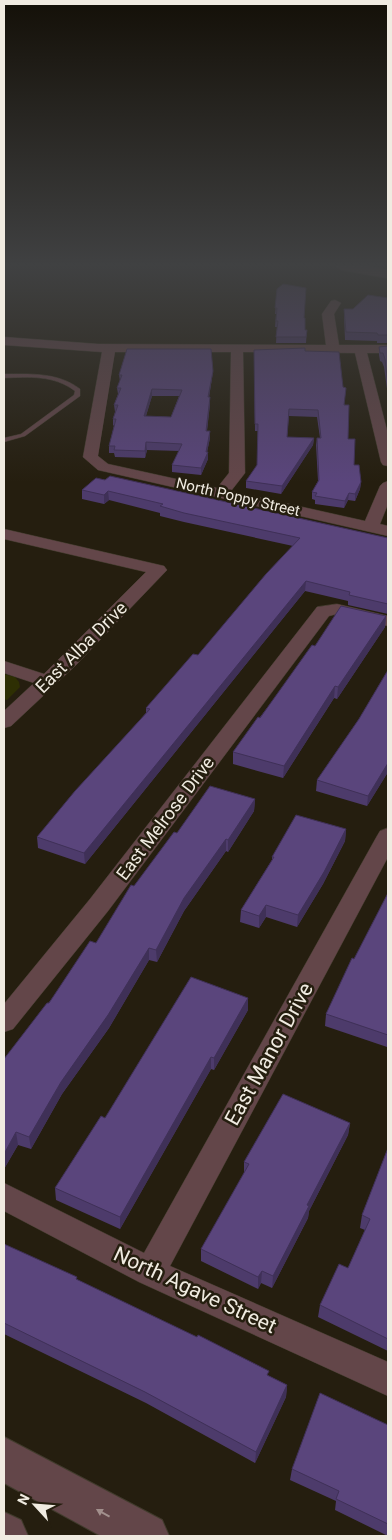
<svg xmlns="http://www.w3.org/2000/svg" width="392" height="1540" viewBox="0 0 392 1540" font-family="Roboto,sans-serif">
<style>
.green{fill:#2e2f03}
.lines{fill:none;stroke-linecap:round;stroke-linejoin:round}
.service-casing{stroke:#413b2c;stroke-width:1}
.minor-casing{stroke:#413b2c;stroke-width:1}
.tertiary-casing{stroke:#413b2c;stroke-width:2}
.service{fill:#634649;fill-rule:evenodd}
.minor{fill:#634649;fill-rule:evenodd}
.tertiary{fill:#634649;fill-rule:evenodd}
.wall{fill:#4d3b6b;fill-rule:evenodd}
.shaded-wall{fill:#3f3057}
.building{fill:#5a457c;stroke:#3f3057;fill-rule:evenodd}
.oneway{fill:#a2908d}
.labels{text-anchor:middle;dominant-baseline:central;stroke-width:5;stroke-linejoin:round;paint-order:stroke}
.far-street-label{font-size:15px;fill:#f0ebe1;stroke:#251e0f}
.street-label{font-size:18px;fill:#f0ebe1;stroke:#251e0f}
.near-street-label{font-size:21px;fill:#f0ebe1;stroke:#251e0f}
</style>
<rect width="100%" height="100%" fill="#251e0f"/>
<!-- green -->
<path class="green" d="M4,674L15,677L19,682L20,687L7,700L4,699Z"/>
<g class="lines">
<defs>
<path id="service" d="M4,374C31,374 58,372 80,389V396L25,436L4,442V438L21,434L74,395L75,391C54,375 29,377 4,378Z"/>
<g id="minor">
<path d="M335,300L341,303L334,314L339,345H388V353H367L388,434V466L383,465L381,462L355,353L243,352L245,473L231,491L365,521L380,486L383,483L388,481V504L380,524L388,526V536L98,470L83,457L102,352L4,345V337L98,344L326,345L322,314L331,301ZM115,352H231L229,473L217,488L108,464L98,456Z"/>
<path d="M4,529L164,566L167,570L76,665L11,726L4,728V711L34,683L4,673V661L44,674L146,572L4,539Z"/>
<path d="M337,604L388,616V626L337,614L329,616L108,911L13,1029L4,1032V1004L90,899L317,607Z"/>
<path d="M388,828V857L170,1266L388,1362V1396L139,1282L4,1211V1183L144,1253L377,836L380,831Z"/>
</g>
<g id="tertiary">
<path d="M336,266H368L388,270V278L342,270Z"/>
<path d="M4,1437L162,1520L169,1536H101L4,1483Z"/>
<path d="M4,1512L21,1520L28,1536H4Z"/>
</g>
</defs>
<!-- service casing -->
<use href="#service" class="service-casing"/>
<!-- minor casing -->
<use href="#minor" class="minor-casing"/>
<!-- tertiary casing -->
<use href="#tertiary" class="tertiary-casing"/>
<!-- service -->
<use href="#service" class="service"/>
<!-- minor -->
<use href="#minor" class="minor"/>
<!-- tertiary -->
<use href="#tertiary" class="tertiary"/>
</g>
<!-- wall -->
<g class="wall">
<path d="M277,289L304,318L305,330H307L306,343H276L277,327H275L276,314H275Z"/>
<path d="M388,298V343H377V341L345,340L344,317V309H353Z"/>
<path d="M388,346V396L384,367L382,362L380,361L379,355V347Z"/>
<path d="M254,350L305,351L345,405L348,439L354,465L361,482L360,489L355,501L348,500L344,508L315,504V500L312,499V492L318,481L316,445L317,438H320L317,417L289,416L287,437L314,438L313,445L281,494L246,488V481L257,466L258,431H255Z"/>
<path d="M213,371L212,378L209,397L210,404L207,431L210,438L207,452H208V459L201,475L172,472V465L179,451L147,450L145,458L115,457L114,453H109V446L114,426L113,425V419L115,412L114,405L118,394L117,388L120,381L119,375ZM152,396H179L171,417L146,416Z"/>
<path d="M96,478L388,538V614L348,605V601L305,591L85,864L38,848L37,837L146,713V708L198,655L293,546L184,522L160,516V513L109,500L104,504L82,499V490Z"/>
<path d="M386,616L385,627L337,699L334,698L283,778L233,764V752L315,646Z"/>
<path d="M388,670V772L367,806L316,791L317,780L359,719Z"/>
<path d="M255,799L254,811L228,852L226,851L184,911L157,962L149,960L109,1028L62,1094L31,1149L18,1145L4,1169V1059L96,943L134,886L177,833Z"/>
<path d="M346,829L345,841L323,884L297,927L266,917L259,928L240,922L241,910L272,860V857Z"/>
<path d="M388,893V1044L387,1047L325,1026L326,1014Z"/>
<path d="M248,998V1010L214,1070L211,1069L120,1229L56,1200L55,1188L105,1118Z"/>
<path d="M350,1123L348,1135L309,1211L308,1218L272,1288L261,1283L258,1289L201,1261V1249L244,1174V1162Z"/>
<path d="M388,1148V1351L318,1317L320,1305L348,1268L365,1230L360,1228L362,1215Z"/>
<path d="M4,1244L287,1385L286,1397L255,1463L146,1403L4,1334Z"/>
<path d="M388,1425V1536L335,1510L336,1501L290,1480L292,1469Z"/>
</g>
<!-- shaded-wall -->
<g class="shaded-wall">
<path d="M213,371L212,378L208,404V397Z"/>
<path d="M152,389V396L144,422V416Z"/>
<path d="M210,397V404L206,438V431Z"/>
<path d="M210,431V438L206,457L208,452V459L201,475V468L206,452Z"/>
<path d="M314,438L313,445L281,494L282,486Z"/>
<path d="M146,442L147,450L145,458V451Z"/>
<path d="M361,482L360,489L355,501V494Z"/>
<path d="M108,491L109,500L104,504V495Z"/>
<path d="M349,493L348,500L344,508L345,501Z"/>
<path d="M306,581L305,591L85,864L84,853Z"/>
<path d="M386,616L385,627L337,699L338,687Z"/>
<path d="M335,686L334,698L283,778L284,766Z"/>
<path d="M388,763V772L367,806L368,796Z"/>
<path d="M255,799L254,811L228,852V840Z"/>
<path d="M346,829L345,841L323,884L297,927L298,915Z"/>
<path d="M226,839V851L184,911L157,962L156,950L184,898Z"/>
<path d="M266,905V917L259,928V916Z"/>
<path d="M149,948V960L109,1028L62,1094L31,1149L29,1137L61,1082Z"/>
<path d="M248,998V1010L214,1070V1058Z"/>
<path d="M211,1057V1069L120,1229V1217Z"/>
<path d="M350,1123L348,1135L309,1211L308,1218L272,1288L273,1276L307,1205Z"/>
<path d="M16,1132L18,1145L4,1169V1154Z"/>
<path d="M262,1271L261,1283L258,1289V1277Z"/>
<path d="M287,1385L286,1397L255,1463L256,1452Z"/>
</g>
<!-- building -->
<g class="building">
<path d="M283,284L306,288L304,318H305V330H307L306,337H276L278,321H276L277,308H275L277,289Z"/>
<path d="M368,295L388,298V335H378L377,333L346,332L344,309H353Z"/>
<path d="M388,346V385L385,359L383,353H380L379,347Z"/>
<path d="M305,348V351L339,352L343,387L346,388L344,405H349L348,439H355L354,465H359L361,482L355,494L349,493L345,501L315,496L317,493L312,492L319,480L317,438H321L318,410L289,409L287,437L314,438L282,486L246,481L257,465L258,424H255L254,350Z"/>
<path d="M127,349H211L213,371L208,397H210L206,431H210L206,452H208L201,468L172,465L182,444L146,442L145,451L114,450L115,446H109L116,419H113L118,405H114L121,388H117L122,375H119ZM152,389L182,390L171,417L144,416Z"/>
<path d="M110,476L388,538V604L349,595L350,592L306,581L84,853L37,837L75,791L150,709L146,708L193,654L198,655L266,574L300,538L184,513L160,506L163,504L108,491L104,495L82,490L96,478L105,480Z"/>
<path d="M341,606L386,616L338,687L335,686L284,766L233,752L258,717L260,718L312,645L315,646Z"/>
<path d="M388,670V763L368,796L317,780L359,719Z"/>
<path d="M210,786L255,799L228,840L226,839L184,898L156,950L149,948L108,1015L61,1082L29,1137L16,1132L4,1154V1059L47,1003H49L90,941L96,943L131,885L134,886L174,832L177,833Z"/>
<path d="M296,815L346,829L324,872L298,915L266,905L259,916L241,910L274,857H272Z"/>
<path d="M388,893V1035L326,1014L352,958L354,959Z"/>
<path d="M191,977L248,998L214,1058L211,1057L120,1217L55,1188L101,1116L105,1118Z"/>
<path d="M283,1094L350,1123L307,1205L309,1206L273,1276L262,1271L258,1277L201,1249L249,1164L244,1162Z"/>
<path d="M388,1148V1339L320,1305L339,1264L348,1268L370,1219L362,1215Z"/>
<path d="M4,1244L77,1277L76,1279L197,1337L198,1335L269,1371L267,1375L287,1385L256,1452L145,1392L4,1323Z"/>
<path d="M320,1393L388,1425V1524L336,1499L339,1491L292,1469Z"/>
</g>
<!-- one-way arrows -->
<defs><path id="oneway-solid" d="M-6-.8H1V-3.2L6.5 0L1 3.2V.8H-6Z" transform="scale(1.25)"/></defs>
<use class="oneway" href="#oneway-solid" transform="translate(103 1513) rotate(-151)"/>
<!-- sky -->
<linearGradient id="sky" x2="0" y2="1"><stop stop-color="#141008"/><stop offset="0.55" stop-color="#404142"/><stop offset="1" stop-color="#404142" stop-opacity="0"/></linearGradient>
<rect width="392" height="482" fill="url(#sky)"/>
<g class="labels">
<!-- far-street labels -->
<g class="far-street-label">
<text transform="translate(238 497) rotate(13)">North Poppy Street</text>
</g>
<!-- street labels -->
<g class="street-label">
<text transform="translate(81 647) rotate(-45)">East Alba Drive</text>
<text transform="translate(165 818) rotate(-53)">East Melrose Drive</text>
</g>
<!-- near-street labels -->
<g class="near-street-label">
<text transform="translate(269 1054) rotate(-61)">East Manor Drive</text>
<text transform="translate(195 1290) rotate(25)">North Agave Street</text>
</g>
</g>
<!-- border -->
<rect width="392" height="1540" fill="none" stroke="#f0ebe1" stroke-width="10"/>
<!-- north arrow -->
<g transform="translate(35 1505) rotate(296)" stroke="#251e0f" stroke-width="4" paint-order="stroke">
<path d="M0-4L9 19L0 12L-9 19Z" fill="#f0ebe1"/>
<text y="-8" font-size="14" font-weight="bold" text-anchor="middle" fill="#f0ebe1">N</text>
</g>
</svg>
